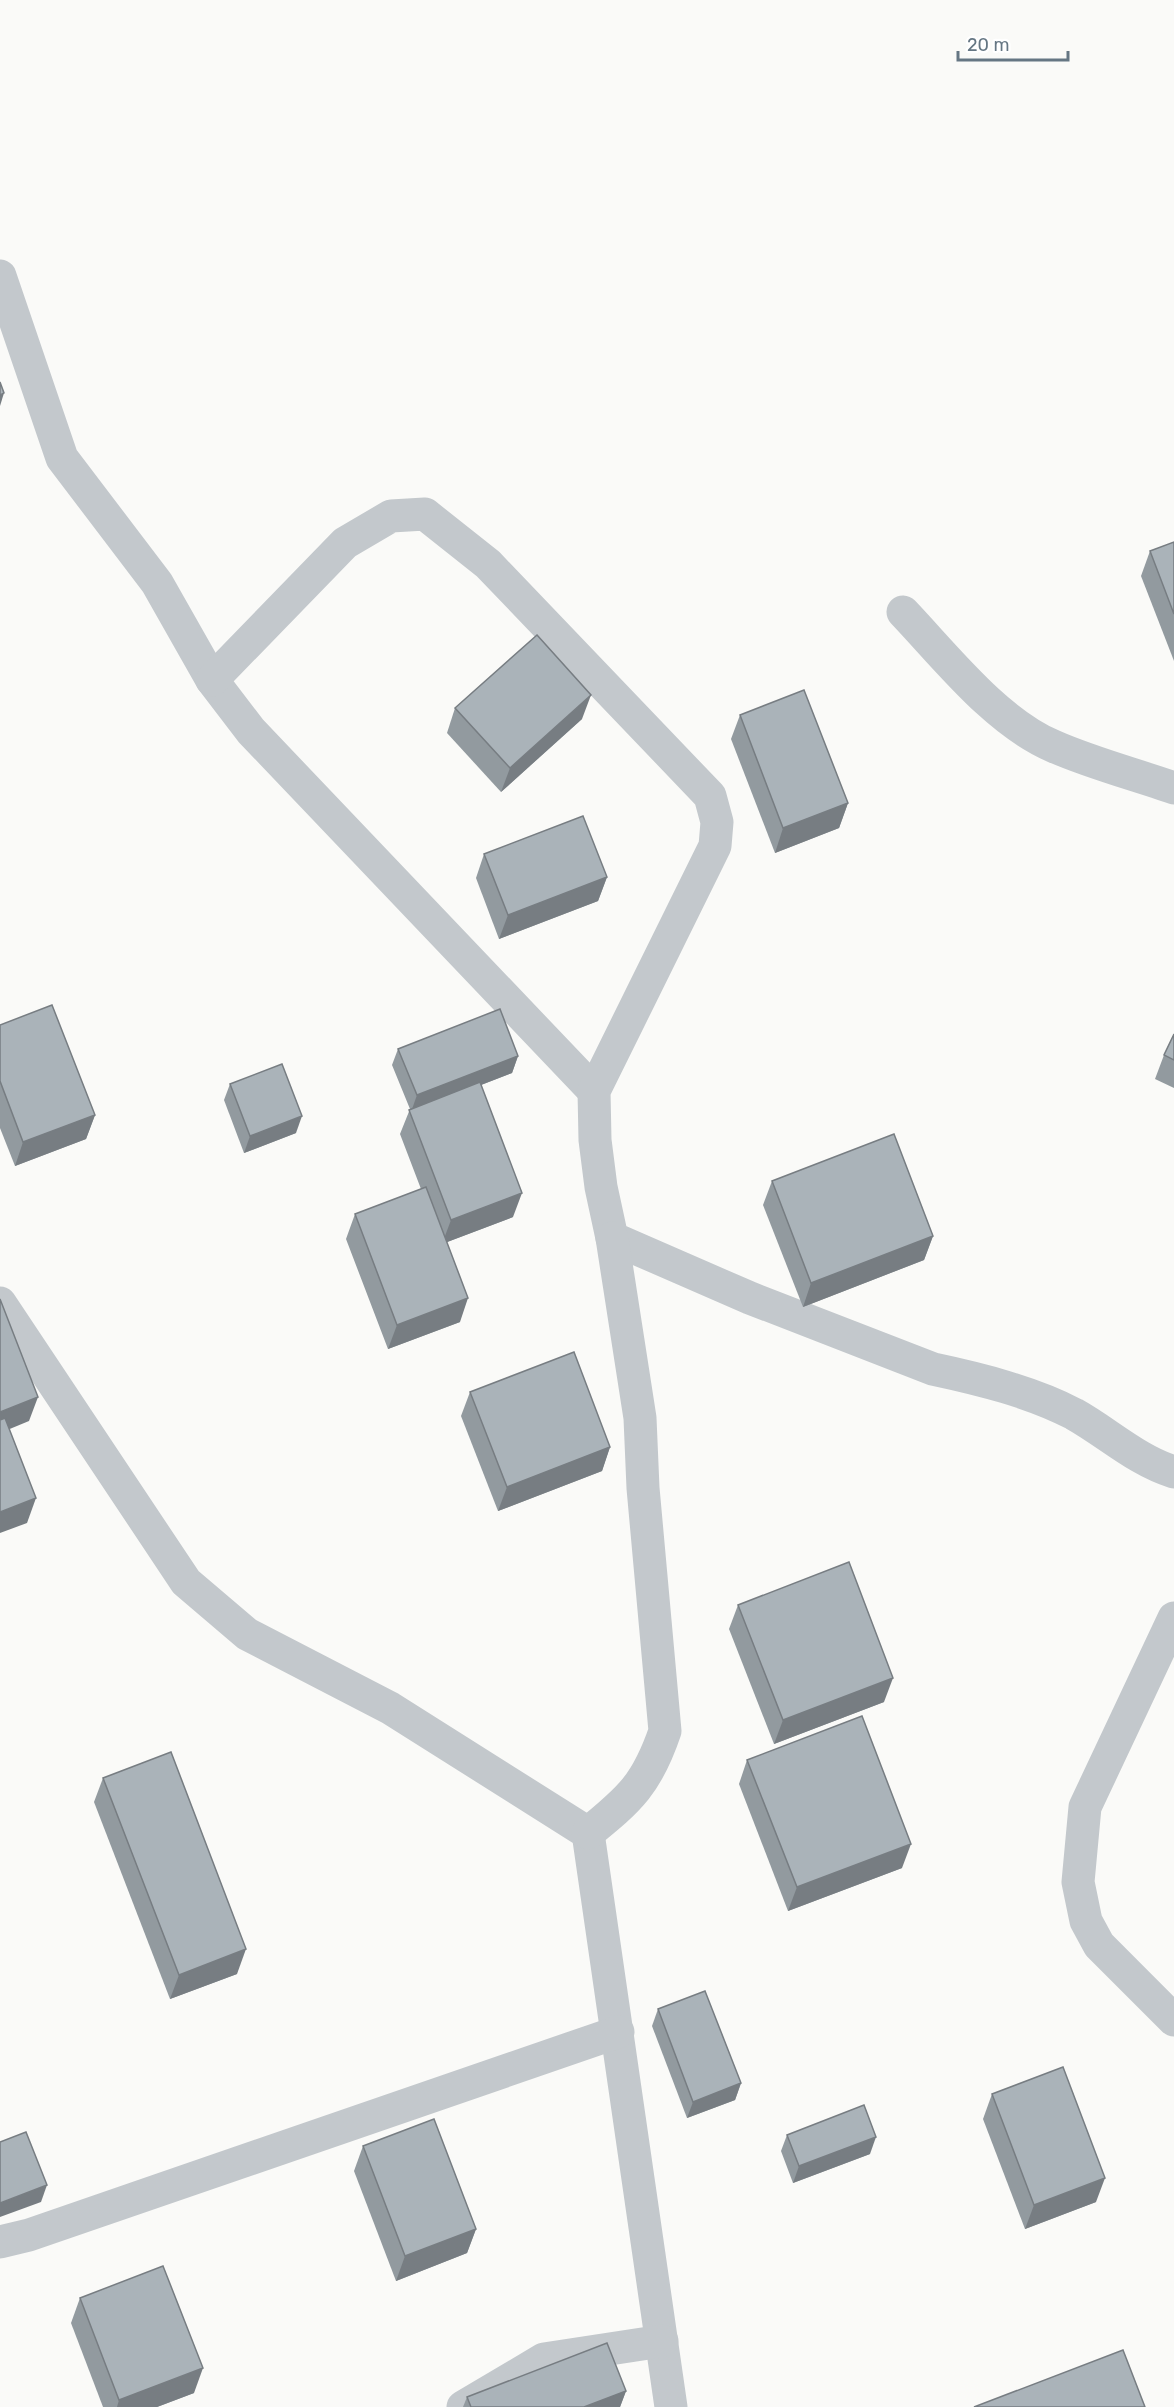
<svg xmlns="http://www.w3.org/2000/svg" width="1174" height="2407" viewBox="0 0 1174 2407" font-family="Rubik,sans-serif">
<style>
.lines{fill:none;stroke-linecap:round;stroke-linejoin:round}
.minor{stroke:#c3c8cc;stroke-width:33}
.wall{fill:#929a9f}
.shaded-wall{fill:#777d82}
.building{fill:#aab3b9;stroke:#777d82;stroke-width:1.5}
</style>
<rect width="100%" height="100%" fill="#fafaf8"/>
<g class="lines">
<!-- minor -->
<g class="minor">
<path d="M0,276L62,458L157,583L212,680L251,731L594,1091"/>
<path d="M903,612C945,656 995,721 1053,746C1091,763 1134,774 1174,788"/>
<path d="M212,680L345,543L391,516L425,514L488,564L710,796L717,822L715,846L594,1091L595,1140L601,1187L612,1238L750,1298L933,1369C980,1379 1032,1392 1074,1414C1108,1433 1136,1460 1174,1472"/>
<path d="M0,1303L186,1582L247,1634L390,1708L588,1833L671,2407"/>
<path d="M1174,1618L1085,1807L1078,1882L1086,1921L1099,1945L1174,2020"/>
<path d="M588,1833C630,1799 647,1784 665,1731L643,1488L640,1418L612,1238"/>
<path d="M0,2242L29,2235L618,2032"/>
<path d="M463,2407L544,2359L662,2341"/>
</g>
</g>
<!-- wall -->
<g class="wall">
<path d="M1174,542V661L1141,576L1150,551Z"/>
<path d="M455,708L582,719L501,792L447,733Z"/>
<path d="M740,715L848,803L839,828L775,853L731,739Z"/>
<path d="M484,854L607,877L598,901L499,939L476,878Z"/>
<path d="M0,1025L95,1115L86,1139L15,1166L0,1128Z"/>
<path d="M1174,1034V1088L1155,1079L1164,1055Z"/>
<path d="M398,1049L518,1056L512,1073L481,1085L513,1217L447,1242L460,1322L388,1349L346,1239L355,1214L421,1189L400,1134L410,1109L392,1065Z"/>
<path d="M230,1084L296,1133L244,1153L224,1100Z"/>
<path d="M772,1181L933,1236L924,1260L803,1307L763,1205Z"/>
<path d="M470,1392L610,1447L602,1471L498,1511L461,1416Z"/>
<path d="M738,1605L884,1702L774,1744L729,1629Z"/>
<path d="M747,1760L902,1868L788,1911L739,1784Z"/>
<path d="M103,1778L237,1974L170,1999L94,1802Z"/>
<path d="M658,2009L741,2083L735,2100L687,2118L652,2026Z"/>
<path d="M992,2094L1096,2202L1025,2229L983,2119Z"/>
<path d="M787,2135L870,2154L793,2183L781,2151Z"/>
<path d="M363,2146L476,2229L467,2253L396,2281L354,2171Z"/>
<path d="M80,2298L194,2393L157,2407H103L71,2323Z"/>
<path d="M626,2391L620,2407H463L467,2397Z"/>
</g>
<!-- shaded-wall -->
<g class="shaded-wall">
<path d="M4,393L0,406V395Z"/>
<path d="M591,695L582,719L501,792L510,768Z"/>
<path d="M848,803L839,828L775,853L783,828Z"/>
<path d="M607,877L598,901L499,939L508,915Z"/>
<path d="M518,1056L512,1073L411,1112L417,1095Z"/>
<path d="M95,1115L86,1139L15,1166L23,1142Z"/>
<path d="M302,1116L296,1133L244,1153L250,1136Z"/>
<path d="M522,1193L513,1217L442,1244L451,1220Z"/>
<path d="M933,1236L924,1260L803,1307L811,1283Z"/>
<path d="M468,1298L460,1322L388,1349L397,1325Z"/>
<path d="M38,1397L29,1421L0,1433V1412Z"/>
<path d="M610,1447L602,1471L498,1511L507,1487Z"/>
<path d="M36,1498L27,1523L0,1533V1512Z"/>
<path d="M893,1678L884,1702L774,1744L783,1720Z"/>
<path d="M911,1844L902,1868L788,1911L797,1887Z"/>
<path d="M246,1949L237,1974L170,1999L179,1975Z"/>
<path d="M741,2083L735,2100L687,2118L693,2102Z"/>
<path d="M876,2137L870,2154L793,2183L799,2166Z"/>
<path d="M1105,2178L1096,2202L1025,2229L1034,2205Z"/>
<path d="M47,2185L41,2202L0,2217V2203Z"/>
<path d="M476,2229L467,2253L396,2281L405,2256Z"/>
<path d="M203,2368L194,2393L157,2407H117L119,2400Z"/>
<path d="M626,2391L620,2407H584Z"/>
</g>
<!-- building -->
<g class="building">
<path d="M0,382L4,393L0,395Z"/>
<path d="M1174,542V614L1150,551Z"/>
<path d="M537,635L591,695L510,768L455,708Z"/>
<path d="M804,690L848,803L783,828L740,715Z"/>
<path d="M583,816L607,877L508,915L484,854Z"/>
<path d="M52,1005L95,1115L23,1142L0,1081V1025Z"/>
<path d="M500,1009L518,1056L417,1095L398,1049Z"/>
<path d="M1174,1034V1060L1164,1055Z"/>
<path d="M282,1064L302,1116L250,1136L230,1084Z"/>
<path d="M480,1082L522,1193L451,1220L409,1110Z"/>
<path d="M894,1134L933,1236L811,1283L772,1181Z"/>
<path d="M426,1187L468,1298L397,1325L355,1214Z"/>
<path d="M0,1299L38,1397L0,1412Z"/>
<path d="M574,1352L610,1447L507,1487L470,1392Z"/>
<path d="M5,1418L36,1498L0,1512V1420Z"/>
<path d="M849,1562L893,1678L783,1720L738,1605Z"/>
<path d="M862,1716L911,1844L797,1887L747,1760Z"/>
<path d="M171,1752L246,1949L179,1975L103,1778Z"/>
<path d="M705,1991L741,2083L693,2102L658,2009Z"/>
<path d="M1063,2067L1105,2178L1034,2205L992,2094Z"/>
<path d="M864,2105L876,2137L799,2166L787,2135Z"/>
<path d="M434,2119L476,2229L405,2256L363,2146Z"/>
<path d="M26,2132L47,2185L0,2203V2142Z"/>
<path d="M163,2266L203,2368L119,2400L80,2298Z"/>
<path d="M607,2343L626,2391L584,2407H471L467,2397Z"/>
<path d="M1123,2350L1145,2407H974Z"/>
</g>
<!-- scale -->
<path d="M958 51v9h110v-9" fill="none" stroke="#657683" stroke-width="3"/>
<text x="967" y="51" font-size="18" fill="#657683" stroke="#ffffff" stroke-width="4.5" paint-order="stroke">20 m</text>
</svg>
